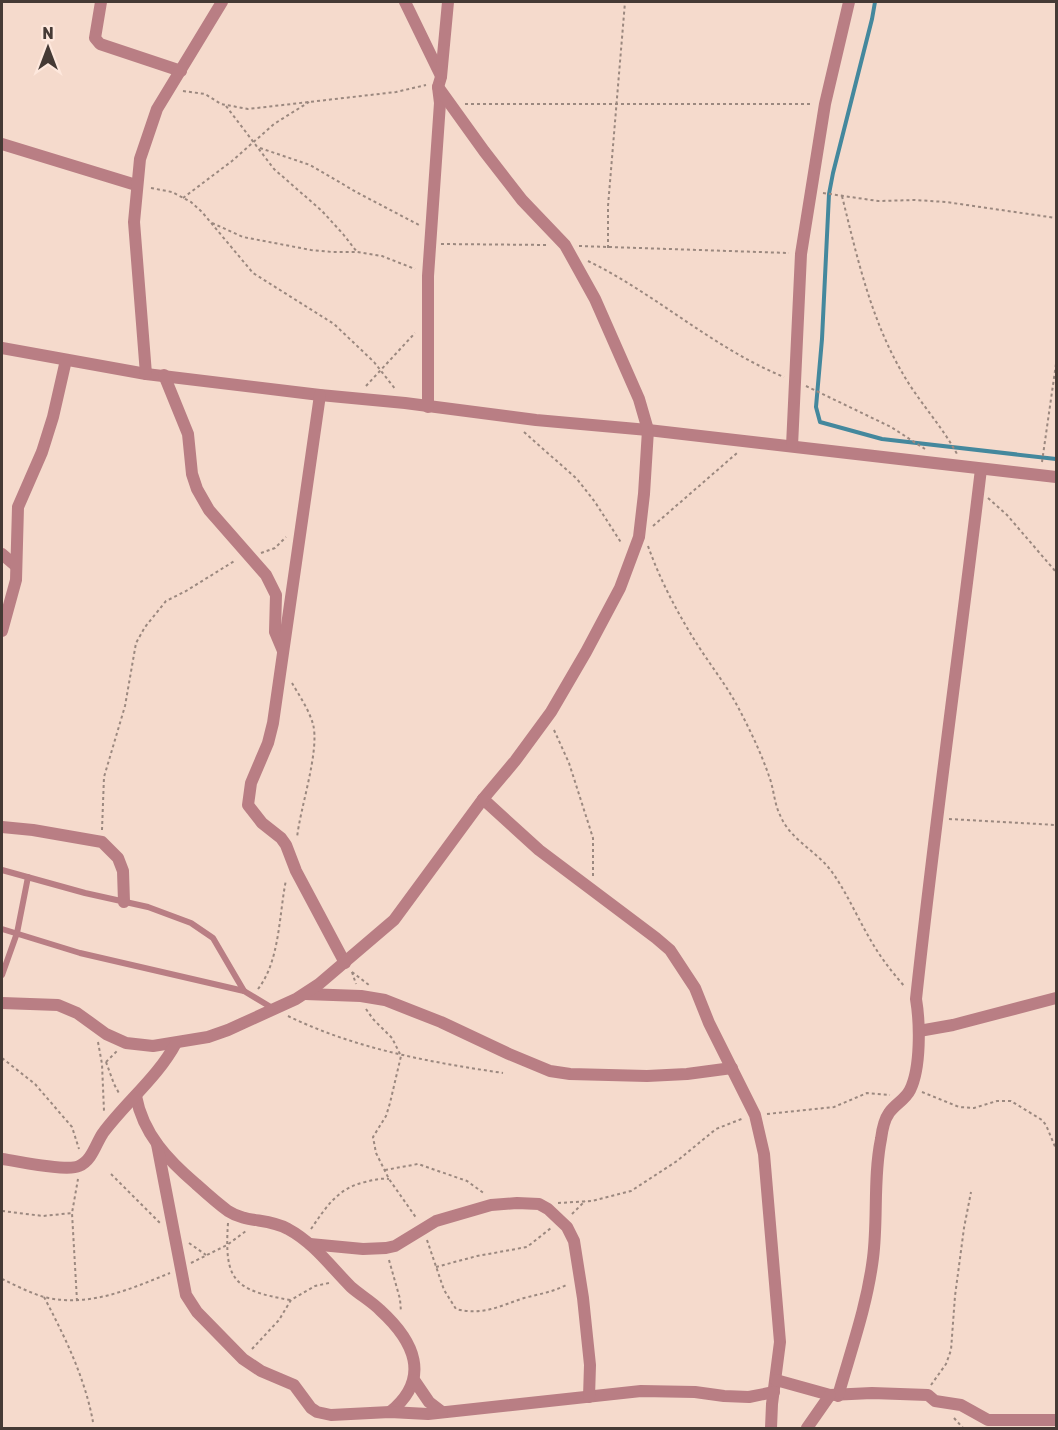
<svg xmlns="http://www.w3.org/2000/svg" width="1058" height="1430" viewBox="0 0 1058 1430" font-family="Rubik,sans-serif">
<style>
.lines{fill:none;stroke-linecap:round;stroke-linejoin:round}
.stream{stroke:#44889d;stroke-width:4}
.path{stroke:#9b887f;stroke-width:2;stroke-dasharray:3 3;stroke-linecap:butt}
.lane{stroke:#b97e84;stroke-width:6}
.street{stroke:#b97e84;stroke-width:12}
</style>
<rect width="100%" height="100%" fill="#f5dacc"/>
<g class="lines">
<!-- stream -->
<path class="stream" d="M875,2L872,19L833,173L829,194L822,339L816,407L820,422L882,439L1056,459"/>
<!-- path -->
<g class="path">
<path d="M183,91L205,94L221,104L248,109L396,92L426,85"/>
<path d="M465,104H813"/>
<path d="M226,106L274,169L322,211L343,234L357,252"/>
<path d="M260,148L310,165L358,193L419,225"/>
<path d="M151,188L172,192L191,202L202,212L253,273L334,324L374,362L396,390"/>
<path d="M823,193L878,201L915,200L946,202L1056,218"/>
<path d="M842,196C857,257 871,320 903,374C919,402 942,426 957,454"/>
<path d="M183,198L232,161L274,124L309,102"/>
<path d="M212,223L243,237L311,250L332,252H357L382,256L415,269"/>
<path d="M441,244L549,245"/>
<path d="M579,246L789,253"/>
<path d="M608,248V206L625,2"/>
<path d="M588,261C656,294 713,348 784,377"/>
<path d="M366,386L415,333"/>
<path d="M806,386L891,427L925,449"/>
<path d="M524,432L577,479L595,502L622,544"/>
<path d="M1042,462L1056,364"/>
<path d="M988,498L1007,515L1056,572"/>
<path d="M653,526L737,453"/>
<path d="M648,546C660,580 678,614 697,644C711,666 727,686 739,709C750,730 761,753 769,776C774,789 774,803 780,815C790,840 817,851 832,872C847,893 857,917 870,939C880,957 892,972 905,987"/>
<path d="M261,553L275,548L286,537"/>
<path d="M292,683C299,695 309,710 313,724C320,751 300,808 297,838"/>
<path d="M554,730L569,763L593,838V876"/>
<path d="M949,819L1056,825"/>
<path d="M102,830L104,777L125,706L136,643L145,627L166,601L186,591L236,560"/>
<path d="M352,972L356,984"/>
<path d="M352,972L369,985"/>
<path d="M258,989C280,961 279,914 286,880"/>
<path d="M366,1009L373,1019L392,1038L401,1056L390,1103L386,1116L373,1137L376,1153L389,1179L417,1219"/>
<path d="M288,1016C356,1049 429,1062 503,1073"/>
<path d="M98,1042L102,1064L104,1111"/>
<path d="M2,1058L35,1084L72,1127L79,1149"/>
<path d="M106,1062L114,1084L120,1095"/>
<path d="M106,1062L117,1051"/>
<path d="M922,1092L959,1107L974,1108L997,1101H1011L1042,1120L1046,1125L1056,1149"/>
<path d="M767,1114L834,1107L867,1093L890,1095"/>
<path d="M385,1170L418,1164L467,1181L485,1194"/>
<path d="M111,1174L160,1223"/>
<path d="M558,1203L592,1201L631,1191L677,1161L716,1129L744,1118"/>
<path d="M2,1211L43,1216L72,1213"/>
<path d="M572,1214L585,1201"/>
<path d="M228,1223C224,1281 234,1290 290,1300"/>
<path d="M311,1229C326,1207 338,1188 365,1182C373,1180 380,1178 389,1179"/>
<path d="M427,1240L444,1290L456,1309C482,1316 500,1306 524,1298C539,1294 554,1292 568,1284"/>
<path d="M189,1243L206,1255"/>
<path d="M389,1260L400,1299L401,1312"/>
<path d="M191,1263L227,1245L246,1231"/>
<path d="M436,1267L477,1256L527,1247L551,1228"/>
<path d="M2,1279C15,1285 30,1293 44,1297C89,1308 130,1289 170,1273"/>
<path d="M44,1297C65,1337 85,1378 93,1422"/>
<path d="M77,1301L72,1213L78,1179"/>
<path d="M252,1349L279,1320L291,1300L315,1286L329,1283"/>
<path d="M931,1385L946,1364L951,1350L955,1296L964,1228L971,1192"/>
<path d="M954,1418L963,1428"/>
</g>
<!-- lane -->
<g class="lane">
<path d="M2,870L85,893L148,907L191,923L213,938L244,991L274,1009"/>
<path d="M2,929L80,953L244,991"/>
<path d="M2,975L17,933L28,877"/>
</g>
<!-- street -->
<g class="street">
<path d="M101,2L95,38L100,44L181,71"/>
<path d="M405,2L441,76"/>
<path d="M2,144L136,185"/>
<path d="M2,348L146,374L320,395L405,403L536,420L648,430L1056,477"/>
<path d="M146,374L134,222L140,159L157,109L222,2"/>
<path d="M164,375L188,434L192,474L197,489L209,510L266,575L276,595L275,632L283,651"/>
<path d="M320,395L273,723L268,743L251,783L248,805L262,823L281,838L286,845L296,871L345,963"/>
<path d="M428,407V276L440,103L438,87L441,77L448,2"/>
<path d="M792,446L801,254L825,104L849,2"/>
<path d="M2,554L16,566"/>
<path d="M2,631L16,580L18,507L42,452L53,417L66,360"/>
<path d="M483,799L539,850L656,938L670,950L695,988L709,1023L755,1115L764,1154L780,1342L772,1404L771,1428"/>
<path d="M2,827L33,830L102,842L118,858L123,871L124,902"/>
<path d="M305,994L361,996L385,1000L441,1022L509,1054L550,1071L570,1074L647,1076L687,1074L732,1068"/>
<path d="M2,1003L58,1005L77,1013L106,1034L126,1043L153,1046L208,1037L228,1030L296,999L319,984L394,920L483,799L515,761L551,712L586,652L620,588L639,537L644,494L648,430L639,399L595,299L565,245L522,200L484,151L438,87"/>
<path d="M919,1031L953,1025L1056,998"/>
<path d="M136,1096C143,1134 168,1160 196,1184C206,1193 217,1203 228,1211C246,1223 269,1218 288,1229C314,1243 331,1267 351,1287C360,1295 371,1301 380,1310C414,1341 432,1378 390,1412"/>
<path d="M157,1144L186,1295L197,1312L243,1359L261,1371L294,1385L311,1408L317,1412L331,1415L390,1412L428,1414L641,1391L695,1392L724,1396L749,1397L774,1392"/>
<path d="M2,1159C18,1161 67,1172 79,1166C92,1161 96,1143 103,1133C126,1102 158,1077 176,1043"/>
<path d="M310,1244L363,1249L386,1248L395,1246L436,1221L491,1205L517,1203L539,1204L548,1209L567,1227L574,1241L583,1298L590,1365L589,1397"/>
<path d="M414,1380L429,1402L442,1412"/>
<path d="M776,1380L830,1395L872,1393L928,1395L935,1401L961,1405L988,1420H1056"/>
<path d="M838,1396C851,1350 867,1306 873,1258C878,1219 873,1178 881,1139C882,1131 884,1120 889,1113C895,1104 905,1100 910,1090C921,1068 920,1023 916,999C935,822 960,646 981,469"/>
<path d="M807,1428L830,1395"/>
</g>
</g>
<!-- border -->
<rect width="1058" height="1430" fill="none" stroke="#453a35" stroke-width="6"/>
<!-- north arrow -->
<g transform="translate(48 48)" stroke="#fee8dd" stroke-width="4.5" paint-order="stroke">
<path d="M0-4.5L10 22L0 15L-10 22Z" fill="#453a35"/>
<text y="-9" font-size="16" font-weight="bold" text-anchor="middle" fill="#453a35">N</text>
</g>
</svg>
